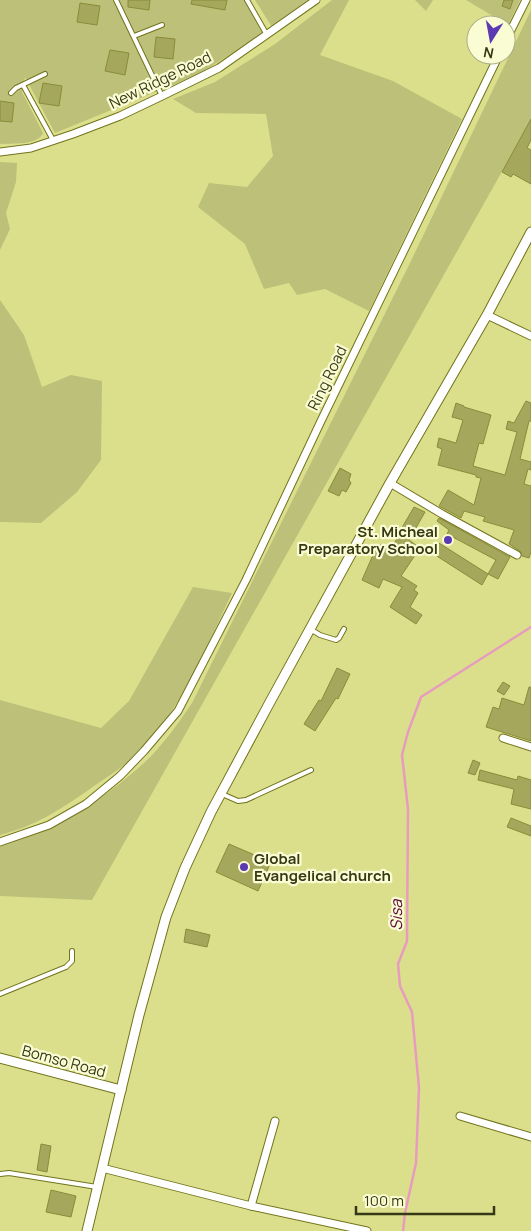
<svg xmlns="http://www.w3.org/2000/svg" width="531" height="1231" viewBox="0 0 531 1231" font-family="Manrope,sans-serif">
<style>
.green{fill:#bcc079}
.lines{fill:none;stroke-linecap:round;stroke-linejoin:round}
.stream{stroke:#e79cbf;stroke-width:2.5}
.building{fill:#a4a75c;stroke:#8a8c39}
.service-casing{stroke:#72741c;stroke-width:6}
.minor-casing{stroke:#72741c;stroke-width:9}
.tertiary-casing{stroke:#72741c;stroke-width:11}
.service{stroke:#fff;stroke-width:4}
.minor{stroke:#fff;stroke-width:7}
.tertiary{stroke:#fff;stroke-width:9}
.poi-dot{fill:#5c3ab2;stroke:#fafdd4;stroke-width:2}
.labels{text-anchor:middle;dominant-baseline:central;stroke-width:4.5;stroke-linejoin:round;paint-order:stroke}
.street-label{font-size:15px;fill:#373815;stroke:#fafdd4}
.poi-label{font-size:15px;font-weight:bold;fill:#373815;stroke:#fafdd4;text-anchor:end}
.water-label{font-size:16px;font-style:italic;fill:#5d023a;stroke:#fafdd4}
</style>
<rect width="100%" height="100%" fill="#dbdf8b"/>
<!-- green -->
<g class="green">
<path d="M0,0H245L263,31L260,36L197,75L55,133L25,77L22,92L43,133C37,146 13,143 0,144Z"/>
<path d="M255,0H309L272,27Z"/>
<path d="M332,0H349L320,55L393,81L462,119L369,311L325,289L297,295L289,283L264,289L245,244L198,207L209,183L247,187L273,156L266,114L196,113L173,99L215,82L275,44Z"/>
<path d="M415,0H433L426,11Z"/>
<path d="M466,0H520L508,25Z"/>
<path d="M531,10V120L92,900L0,896V847C54,830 102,801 144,763C162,746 178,724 192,703L410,263Z"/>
<path d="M0,162L17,163L16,182L6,213L10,229L0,250Z"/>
<path d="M0,300L24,335L42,387L71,375L102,381L101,460L77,492L41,523L0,522Z"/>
<path d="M193,587L232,593C205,649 182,710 136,755C122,769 103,779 87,791C58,811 35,826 0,835V700L101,728L129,701Z"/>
</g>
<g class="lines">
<!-- stream -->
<path class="stream" d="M403,1231L405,1213L416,1163L419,1088L412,1012L400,986L398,964L407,941L408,809L402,755L408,732L421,697L531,627"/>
</g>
<!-- building -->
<g class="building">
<path d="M128,0H150L149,10L128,7Z"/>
<path d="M192,0H227L225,10L191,4Z"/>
<path d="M504,0H513L510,9L502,6Z"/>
<path d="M80,3L100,6L97,25L77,22Z"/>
<path d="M156,37L175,39L173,59L154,57Z"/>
<path d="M110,50L129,53L125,75L105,71Z"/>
<path d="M43,83L62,86L59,106L39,103Z"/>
<path d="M0,101L14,103L12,122L0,121Z"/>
<path d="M531,119V140L527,148L531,150V184L513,174L511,177L502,172Z"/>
<path d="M526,401L531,403V421H529L520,459L531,462V470L528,469L524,484L531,486V552L529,558L522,556L520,551L509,544L514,530L483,521L485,517L464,511L461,518L439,506L448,490L474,505L481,478L476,477V475L438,465L442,449L437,447L439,438L456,443L463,420L452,417L456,403L464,406V407L491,415L483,444L479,443L473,466L505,475L517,432L506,429L508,421L514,423Z"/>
<path d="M340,468L351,474L349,480L351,483L346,492L342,490L339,496L328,491Z"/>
<path d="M414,507L425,512L409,540L420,548L401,576L417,586L414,590L418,593L410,607L422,615L416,624L390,607L402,587L383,579L379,588L362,580L373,555L381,544L389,550L402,532L400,531Z"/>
<path d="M439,518L510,557L498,579L488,574L496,560L447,534L449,530L437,521Z"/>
<path d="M439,543L488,574L482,585L432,553Z"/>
<path d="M337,668L350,674L338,699L336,698L315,731L304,724L319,700L321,701Z"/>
<path d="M503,682L510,686L504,695L497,691Z"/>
<path d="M529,687H531V741L486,727L493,707L499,709L502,698L524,705Z"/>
<path d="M473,760L480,763L475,775L468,773Z"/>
<path d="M480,770L517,780L518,776L531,780V809L511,804L514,789L478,780Z"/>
<path d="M511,818L531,826V836L507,827Z"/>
<path d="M229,844L271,862L258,891L216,872Z"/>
<path d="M186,929L210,935L207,947L184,942Z"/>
<path d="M41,1144L51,1146L47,1172L37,1170Z"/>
<path d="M51,1190L76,1196L71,1217L46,1212Z"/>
</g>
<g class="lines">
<defs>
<g id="service">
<path d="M116,0L162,96"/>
<path d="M247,0L267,35"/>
<path d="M134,36L162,25"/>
<path d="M23,85L53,140"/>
<path d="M11,93L16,88L45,74"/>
<path d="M310,629L320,635L336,640L339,638L344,629"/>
<path d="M222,794L238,801L246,800L311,770"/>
<path d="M0,994L66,967L72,961V951"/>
<path d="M0,1174L9,1173L97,1187"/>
</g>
<g id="minor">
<path d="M506,40L526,0"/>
<path d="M0,152L31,148L73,134L120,116L162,96L219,68L316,0"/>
<path d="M487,315L531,336"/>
<path d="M390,483L442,514L517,555"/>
<path d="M503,738L531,747"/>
<path d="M0,842L49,825L86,804L120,776L144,751L178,711L246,580L321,421L499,55"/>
<path d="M460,1116L531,1137"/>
<path d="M102,1168L251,1206L367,1231"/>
<path d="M251,1206L275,1121"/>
</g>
<g id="tertiary">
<path d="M0,1058L121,1090"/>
<path d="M87,1231L139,1015L166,917L185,868L211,812L270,702L390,483L487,315L531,232"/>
</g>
</defs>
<!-- service casing -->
<use href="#service" class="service-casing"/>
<!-- minor casing -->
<use href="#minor" class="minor-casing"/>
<!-- tertiary casing -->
<use href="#tertiary" class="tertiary-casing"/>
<!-- service -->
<use href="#service" class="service"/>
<!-- minor -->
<use href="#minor" class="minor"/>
<!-- tertiary -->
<use href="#tertiary" class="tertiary"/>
</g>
<!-- markers -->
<g class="poi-dot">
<circle cx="448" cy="540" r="5"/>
<circle cx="244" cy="867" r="5"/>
</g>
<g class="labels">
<!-- street labels -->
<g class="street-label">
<text transform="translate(160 80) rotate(-26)">New Ridge Road</text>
<text transform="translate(327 378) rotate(-64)">Ring Road</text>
<text transform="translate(64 1061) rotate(15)">Bomso Road</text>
</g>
<!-- poi labels -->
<g class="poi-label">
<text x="438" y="531">St. Micheal<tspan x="438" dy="17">Preparatory School</tspan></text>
<text x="254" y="858" text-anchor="start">Global<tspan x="254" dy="17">Evangelical church</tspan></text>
</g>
<!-- water labels -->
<g class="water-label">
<text transform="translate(396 915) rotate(-90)">Sisa</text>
</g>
</g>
<!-- north arrow -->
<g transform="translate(491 40) rotate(191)"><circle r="24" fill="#fafdd4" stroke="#acae88"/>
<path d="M0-4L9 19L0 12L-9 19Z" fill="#5c3ab2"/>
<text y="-8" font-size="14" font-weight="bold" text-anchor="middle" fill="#373815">N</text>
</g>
<!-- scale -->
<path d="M356 1206v8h138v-8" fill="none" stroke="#373815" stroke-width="2.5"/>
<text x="364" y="1206" font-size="15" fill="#373815" stroke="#fafdd4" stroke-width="4" paint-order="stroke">100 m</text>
</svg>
